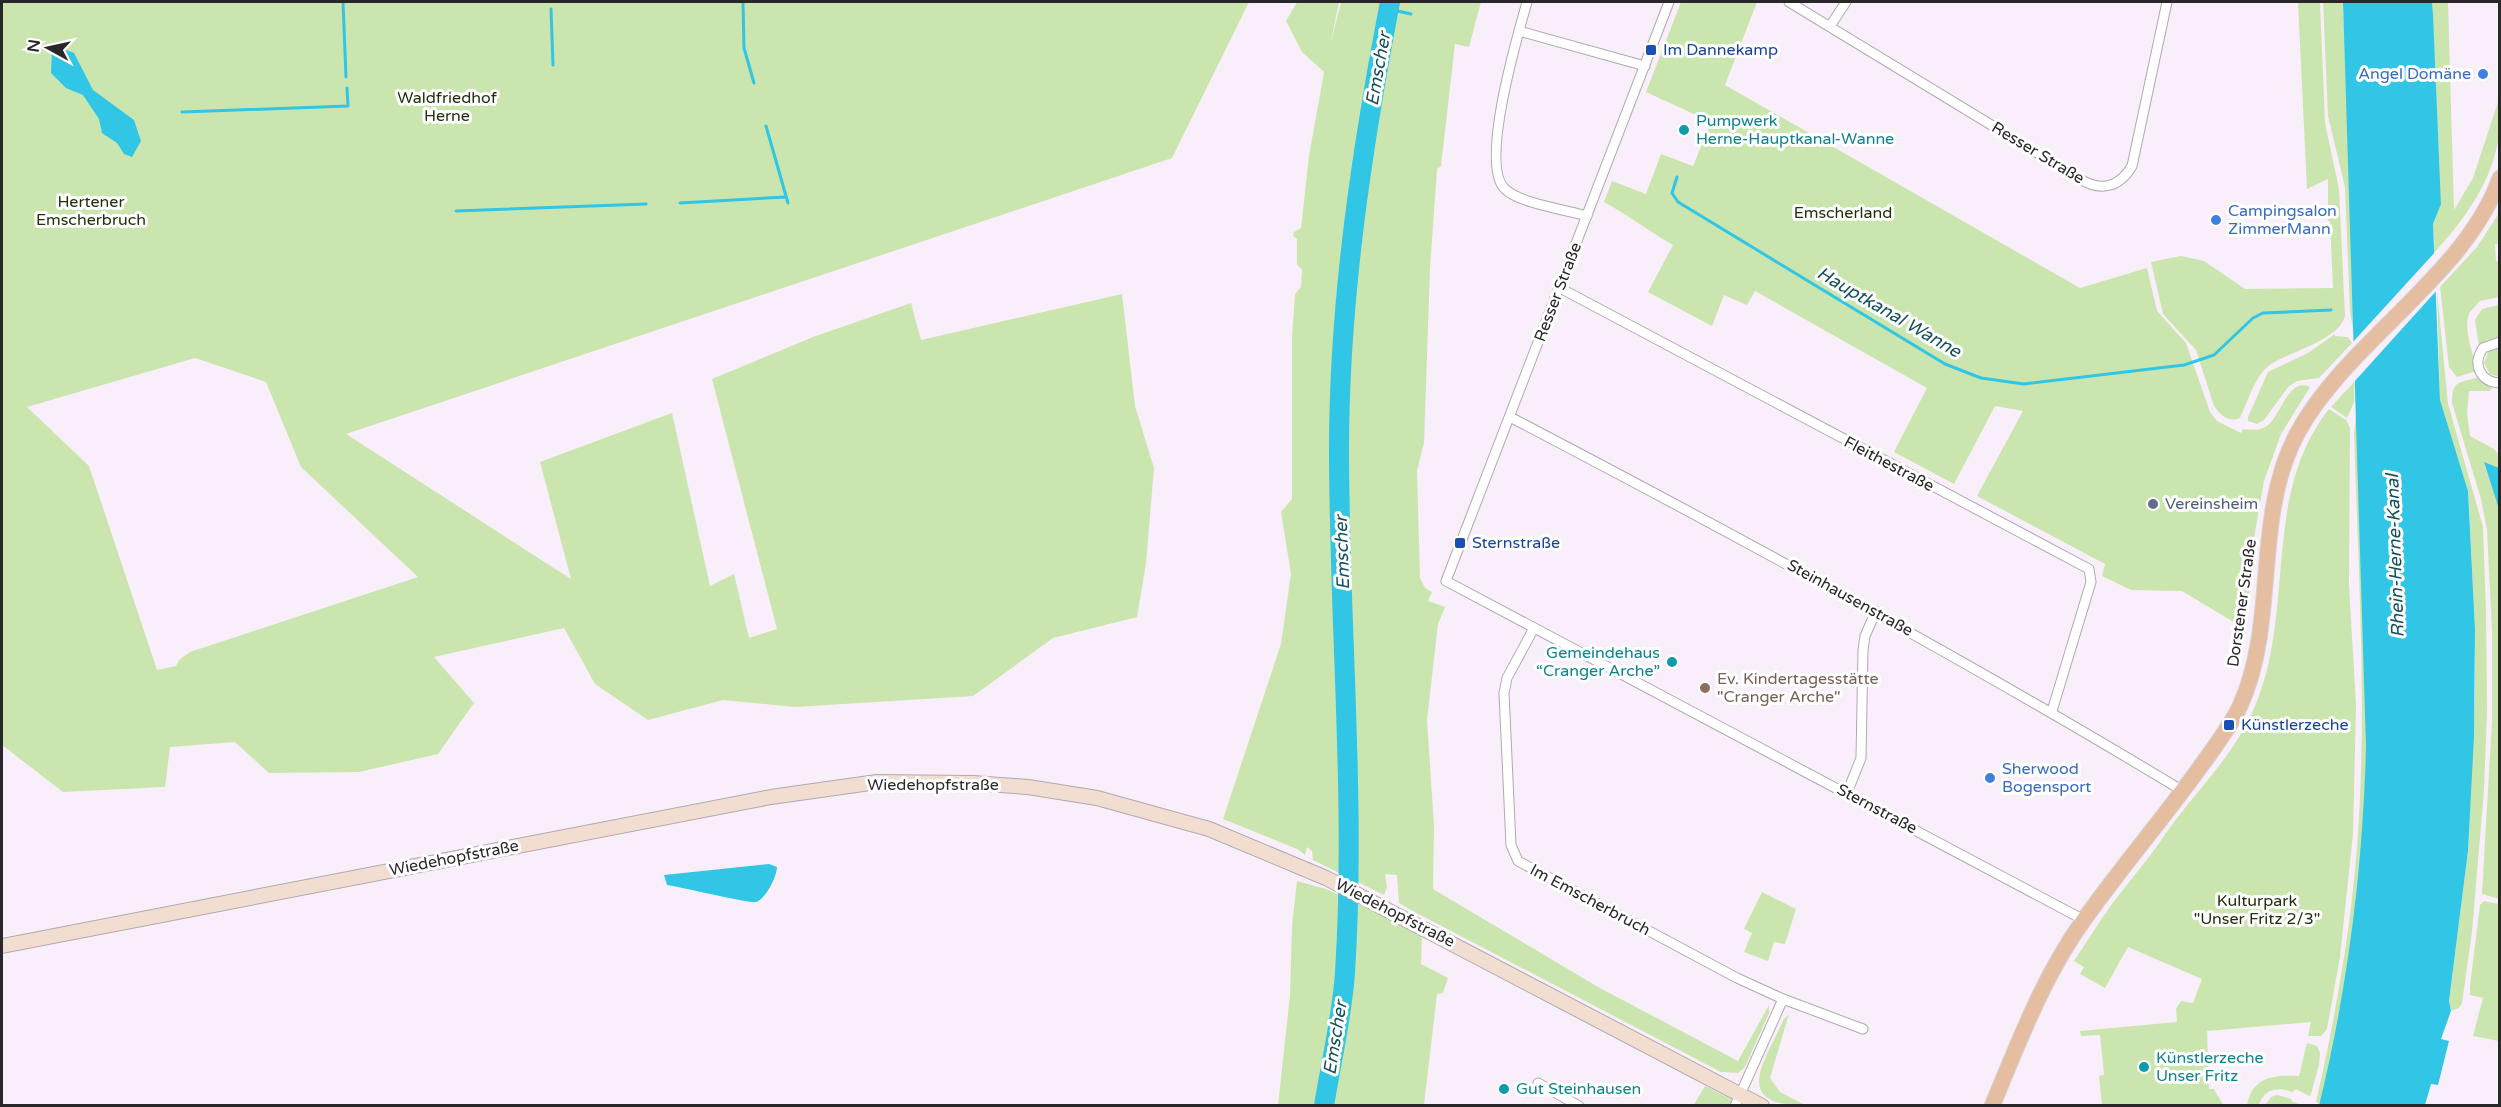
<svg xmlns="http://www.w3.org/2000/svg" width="2501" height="1107" viewBox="0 0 2501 1107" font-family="'Varela Round',sans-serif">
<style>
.green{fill:#cbe5ae;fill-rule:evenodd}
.water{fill:#31c5e6}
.pier{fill:#f9effa}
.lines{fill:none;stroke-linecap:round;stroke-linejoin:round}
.stream{stroke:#31c5e6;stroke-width:3}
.river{stroke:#31c5e6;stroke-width:20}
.minor-casing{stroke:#b1a8b3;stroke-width:11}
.secondary-casing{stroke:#b1a8b3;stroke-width:16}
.primary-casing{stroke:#d4d4d5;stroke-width:17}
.minor{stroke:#fff;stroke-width:9}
.secondary{stroke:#f2ded0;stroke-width:14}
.primary{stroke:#e5bda0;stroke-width:15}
.transit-dot{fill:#1a4fb4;stroke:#fff;stroke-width:2}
.shop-dot{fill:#3f7fe0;stroke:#fff;stroke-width:2}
.culture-dot{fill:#0f9aa8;stroke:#fff;stroke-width:2}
.service-dot{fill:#5c6f8a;stroke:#fff;stroke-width:2}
.education-dot{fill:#8d6e63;stroke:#fff;stroke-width:2}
.labels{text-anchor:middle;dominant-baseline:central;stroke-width:6;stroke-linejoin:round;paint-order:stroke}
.transit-label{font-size:16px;fill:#164399;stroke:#fff;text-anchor:start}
.shop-label{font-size:16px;fill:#366cbe;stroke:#fff;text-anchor:start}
.park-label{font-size:16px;fill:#21300a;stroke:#fff}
.culture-label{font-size:16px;fill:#0d838f;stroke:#fff;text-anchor:start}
.street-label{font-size:16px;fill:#2a272b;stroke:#fff}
.service-label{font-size:16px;fill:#4e5e75;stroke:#fff;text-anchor:start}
.education-label{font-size:16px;fill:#785e54;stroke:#fff;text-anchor:start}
.water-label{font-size:18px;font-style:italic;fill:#144f5d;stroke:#fff}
</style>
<rect width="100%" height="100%" fill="#f9effa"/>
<!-- green -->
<g class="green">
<path d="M2,2H1249L1172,158L346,434L571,579L540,462L672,413L710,586L734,574L749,638L777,629L712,379L813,337L911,303L921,340L1122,294L1135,406L1154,468L1146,563L1137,617L1053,638L973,696L795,707L723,700L648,720L595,684L564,628L434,657L474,703L438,754L359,772L269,773L235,742L170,747L165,787L63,792L2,745ZM195,358L266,382L301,467L418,577L190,652L179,660L176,666L157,670L89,466L27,407Z"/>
<path d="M1297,2H1339L1330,46L1341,2H1481L1469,47L1455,44L1441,166L1437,169L1430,269L1424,443L1417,471L1420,578L1425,588L1432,592L1428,601L1445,607L1438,624L1427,720L1434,826L1433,889L1598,987L1738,1061L1769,1005V1013L1745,1067L1738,1073L1721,1072L1409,909L1399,903L1397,875L1385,874L1387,887L1384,895L1313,860L1312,851L1307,847L1305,855L1297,849L1223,819L1281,644L1291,574L1281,512L1292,499V338L1295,294L1301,287L1302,270L1297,264V239L1293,236L1294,232L1301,228L1309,156L1324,72L1302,52L1286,21Z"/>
<path d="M1681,2H1757L1725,85L2080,288L2147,268L2157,311L2186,343L2210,412L2217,421L2241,433L2243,429C2251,430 2259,431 2267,426C2281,416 2288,377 2310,387L2281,434L2264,481L2255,532L2245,638L2242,627L2182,591L2131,590L2102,576L2105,564L1977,496L2023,411L1995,406L1954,484L1894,452L1927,388L1755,291L1747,305L1724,295L1712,326L1648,292L1673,245C1649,231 1628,215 1604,202L1612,181L1646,194L1661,154L1693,166L1711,122L1646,92Z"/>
<path d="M2298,2H2320L2325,123L2339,189L2345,316C2339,340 2289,352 2271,364C2255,375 2248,401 2240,418C2229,423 2220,415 2214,406L2196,350L2163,314L2151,262L2181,256L2204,261L2245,289L2333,288L2330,221H2328V179L2307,189Z"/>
<path d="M2323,2H2343L2355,340L2350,312L2345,187L2328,116Z"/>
<path d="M2432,2H2448L2454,210L2473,178L2500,96C2499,108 2501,121 2499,133C2494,180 2464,220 2434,253L2433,224L2441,203Z"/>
<path d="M2499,213V244H2495L2496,261H2499V297L2480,301L2469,313C2463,333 2474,352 2476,371L2457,377L2449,367L2440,287L2477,247Z"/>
<path d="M2437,290L2448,404L2483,527L2486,612L2487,712L2484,790L2472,932L2462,1003L2459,1008L2451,1011L2449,1001L2468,851L2475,696V629L2468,491L2440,401Z"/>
<path d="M2499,305V337L2487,340L2479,347L2475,320L2482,309Z"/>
<path d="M2335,334V336L2348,337L2352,343L2319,378L2297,381L2289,386L2264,420L2257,424L2248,421V417L2268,372L2308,353Z"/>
<path d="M2499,347V377L2490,374L2484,363L2489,351Z"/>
<path d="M2479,377L2493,386L2490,391H2469L2467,413L2470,436L2494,449L2499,455V468L2484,463L2500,509L2499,899L2482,894L2492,721V632L2487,530L2481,499L2452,403C2452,380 2459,383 2479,377Z"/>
<path d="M2354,382V402L2347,418L2331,407Z"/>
<path d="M2357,408C2362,547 2372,687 2363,826C2357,920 2342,1013 2320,1104L2316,1102C2336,1014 2352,924 2358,833C2367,700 2358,566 2354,433Z"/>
<path d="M2329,409L2346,420L2350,428L2349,585L2356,705L2353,834L2340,957L2327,1029L2321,1036H2308L2311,1022L2207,1031L2209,1089H2214L2223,1105H2102L2099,1076L2104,1075L2100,1035L2081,1036L2080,1031L2177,1022L2176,1009L2181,1001L2193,1003L2202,979L2128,947L2105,988L2080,974L2084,967L2074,961C2087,942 2098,923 2112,904C2129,881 2149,859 2164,836C2195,791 2233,758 2255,706C2296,610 2261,495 2329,409Z"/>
<path d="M1297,881L1326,889L1422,934L1421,964L1448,978L1443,993L1437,994L1424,1105L1278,1106L1290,995L1292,926Z"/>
<path d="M1762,892L1796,909L1785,944L1774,942L1768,961L1744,952L1752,933L1744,929Z"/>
<path d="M2484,901L2499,904V1041L2473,1036L2483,998L2470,995V986L2480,905Z"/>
<path d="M1789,1014L1770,1078L1780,1092L1805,1105C1730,1106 1765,1061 1784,1019Z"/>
<path d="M2307,1043L2317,1046L2320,1053L2319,1065L2311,1094L2309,1096L2296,1089L2292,1092C2277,1086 2264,1089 2259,1105H2247C2253,1076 2274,1075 2299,1076Z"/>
<path d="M1705,1086L1742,1105L1693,1106Z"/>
<path d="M2277,1095L2292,1099L2291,1101L2301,1105H2265L2271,1097Z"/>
</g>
<!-- water -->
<g class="water">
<path d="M2343,2H2432L2433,15L2441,204L2433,224L2440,400L2468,491L2475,629L2474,736L2468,851L2449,1001L2451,1011L2441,1039L2449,1041L2438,1085L2431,1084L2425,1105L2319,1106C2348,987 2363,868 2366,746Z"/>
<path d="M61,48L74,53L93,90L134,120L141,141L132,157L124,154L117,143L102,133L99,119L83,95L66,88L51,73L52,50Z"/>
<path d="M2484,462L2499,468V509Z"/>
<path d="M769,864L777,867C777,876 766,899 756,902C751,904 681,887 667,885L664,875Z"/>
</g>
<!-- pier -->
<path class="pier" d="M2437,250L2438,289L2354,382L2352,343Z"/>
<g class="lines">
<!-- stream -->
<g class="stream">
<path d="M343,2L346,77"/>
<path d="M743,2L744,48L754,83"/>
<path d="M551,9L553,65"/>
<path d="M1388,9L1411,14"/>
<path d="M182,112L348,106L347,88"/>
<path d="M766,126L788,203"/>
<path d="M1677,177L1672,193L1678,202L1945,364L1981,378L2024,384L2184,365L2214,355L2253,318L2263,313L2331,310"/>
<path d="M680,203L786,197"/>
<path d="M456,211L646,204"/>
</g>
<!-- river -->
<path class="river" d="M1324,1106C1331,1062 1342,1017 1345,973C1356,799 1339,624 1339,450C1339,300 1362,148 1390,2"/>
<defs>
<g id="minor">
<path d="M1527,2C1518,34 1479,165 1505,189C1519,203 1566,210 1587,216"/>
<path d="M1669,2L1446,581L2084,920"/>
<path d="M1789,2L2080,179C2101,192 2120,187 2132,166L2167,2"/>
<path d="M1830,26L1846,2"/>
<path d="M1519,31L1645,66"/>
<path d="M1560,288L2089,569L2091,582L2052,711"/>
<path d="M2500,342L2483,348C2472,364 2480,382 2500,383"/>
<path d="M1510,417C1738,536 1963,658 2183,791"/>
<path d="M1534,628L1507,678L1504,693L1511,845L1518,861L1737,978L1783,999L1863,1029"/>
<path d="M1847,793L1861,758L1863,650L1865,636L1876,611"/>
<path d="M1538,1083L1579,1106"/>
<path d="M1735,1106L1783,999"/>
</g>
<path id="secondary" d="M2,946L771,797L877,782L973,783L1028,787L1097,798L1209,829L1326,878L1762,1106"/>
<path id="primary" d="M1992,1106C2019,1042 2043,977 2083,921C2120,869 2161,821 2198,770C2213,749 2229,729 2240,706C2279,620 2252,517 2298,432C2348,341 2465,276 2500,178"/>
</defs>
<!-- minor casing -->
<use href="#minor" class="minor-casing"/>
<!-- secondary casing -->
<use href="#secondary" class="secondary-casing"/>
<!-- primary casing -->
<use href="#primary" class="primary-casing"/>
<!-- minor -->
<use href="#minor" class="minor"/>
<!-- secondary -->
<use href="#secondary" class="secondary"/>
<!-- primary -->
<use href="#primary" class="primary"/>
</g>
<!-- markers -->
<g class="transit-dot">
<rect x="1645" y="44" width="12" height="12" rx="3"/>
<rect x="1454" y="537" width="12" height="12" rx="3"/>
<rect x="2223" y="719" width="12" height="12" rx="3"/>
</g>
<g class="shop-dot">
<circle cx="2483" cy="74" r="6"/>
<circle cx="2216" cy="220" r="6"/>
<circle cx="1990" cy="778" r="6"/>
</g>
<g class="culture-dot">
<circle cx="1684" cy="130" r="6"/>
<circle cx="1672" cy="662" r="6"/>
<circle cx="2144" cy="1067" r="6"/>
<circle cx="1504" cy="1089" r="6"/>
</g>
<circle class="service-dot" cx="2153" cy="504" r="6"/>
<circle class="education-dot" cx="1705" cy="688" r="6"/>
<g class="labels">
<!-- transit labels -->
<g class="transit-label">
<text x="1663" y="50">Im Dannekamp</text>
<text x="1472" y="543">Sternstraße</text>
<text x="2241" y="725">Künstlerzeche</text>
</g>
<!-- shop labels -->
<g class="shop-label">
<text x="2471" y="74" text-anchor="end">Angel Domäne</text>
<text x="2228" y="211">Campingsalon<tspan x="2228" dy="18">ZimmerMann</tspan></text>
<text x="2002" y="769">Sherwood<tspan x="2002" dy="18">Bogensport</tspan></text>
</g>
<!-- park labels -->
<g class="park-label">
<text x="447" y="98">Waldfriedhof<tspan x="447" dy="18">Herne</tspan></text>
<text x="91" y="202">Hertener<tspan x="91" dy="18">Emscherbruch</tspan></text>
<text x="1843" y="213">Emscherland</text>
<text x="2257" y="901">Kulturpark<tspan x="2257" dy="18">"Unser Fritz 2/3"</tspan></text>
</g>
<!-- culture labels -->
<g class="culture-label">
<text x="1696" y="121">Pumpwerk<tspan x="1696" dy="18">Herne-Hauptkanal-Wanne</tspan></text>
<text x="1660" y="653" text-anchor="end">Gemeindehaus<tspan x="1660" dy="18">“Cranger Arche”</tspan></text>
<text x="2156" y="1058">Künstlerzeche<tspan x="2156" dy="18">Unser Fritz</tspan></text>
<text x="1516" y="1089">Gut Steinhausen</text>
</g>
<!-- street labels -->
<g class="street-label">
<text transform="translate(2038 153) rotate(31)">Resser Straße</text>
<text transform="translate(1558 292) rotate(-69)">Resser Straße</text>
<text transform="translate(1889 464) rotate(28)">Fleithestraße</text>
<text transform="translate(1850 598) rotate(29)">Steinhausenstraße</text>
<text transform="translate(2242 603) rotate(-82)">Dorstener Straße</text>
<text x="933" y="785">Wiedehopfstraße</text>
<text transform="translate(1877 809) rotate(28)">Sternstraße</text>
<text transform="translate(454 858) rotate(-11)">Wiedehopfstraße</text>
<text transform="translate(1590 900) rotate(28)">Im Emscherbruch</text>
<text transform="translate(1395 913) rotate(27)">Wiedehopfstraße</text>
</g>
<!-- service labels -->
<g class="service-label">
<text x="2165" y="504">Vereinsheim</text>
</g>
<!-- education labels -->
<g class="education-label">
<text x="1717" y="679">Ev. Kindertagesstätte<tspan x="1717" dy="18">"Cranger Arche"</tspan></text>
</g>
<!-- water labels -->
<g class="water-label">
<text transform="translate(1378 69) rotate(-80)">Emscher</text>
<text transform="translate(1889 312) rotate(30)">Hauptkanal Wanne</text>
<text transform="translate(1342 553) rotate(-92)">Emscher</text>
<text transform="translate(2395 556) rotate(-92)">Rhein-Herne-Kanal</text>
<text transform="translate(1335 1038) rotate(-81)">Emscher</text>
</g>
</g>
<!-- border -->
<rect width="2501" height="1107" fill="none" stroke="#2a272b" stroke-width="6"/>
<!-- north arrow -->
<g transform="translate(48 48) rotate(278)" stroke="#ffffff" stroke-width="4.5" paint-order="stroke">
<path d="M0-4.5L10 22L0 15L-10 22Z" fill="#2a272b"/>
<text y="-9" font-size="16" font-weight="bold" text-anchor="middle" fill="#2a272b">N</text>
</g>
</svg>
